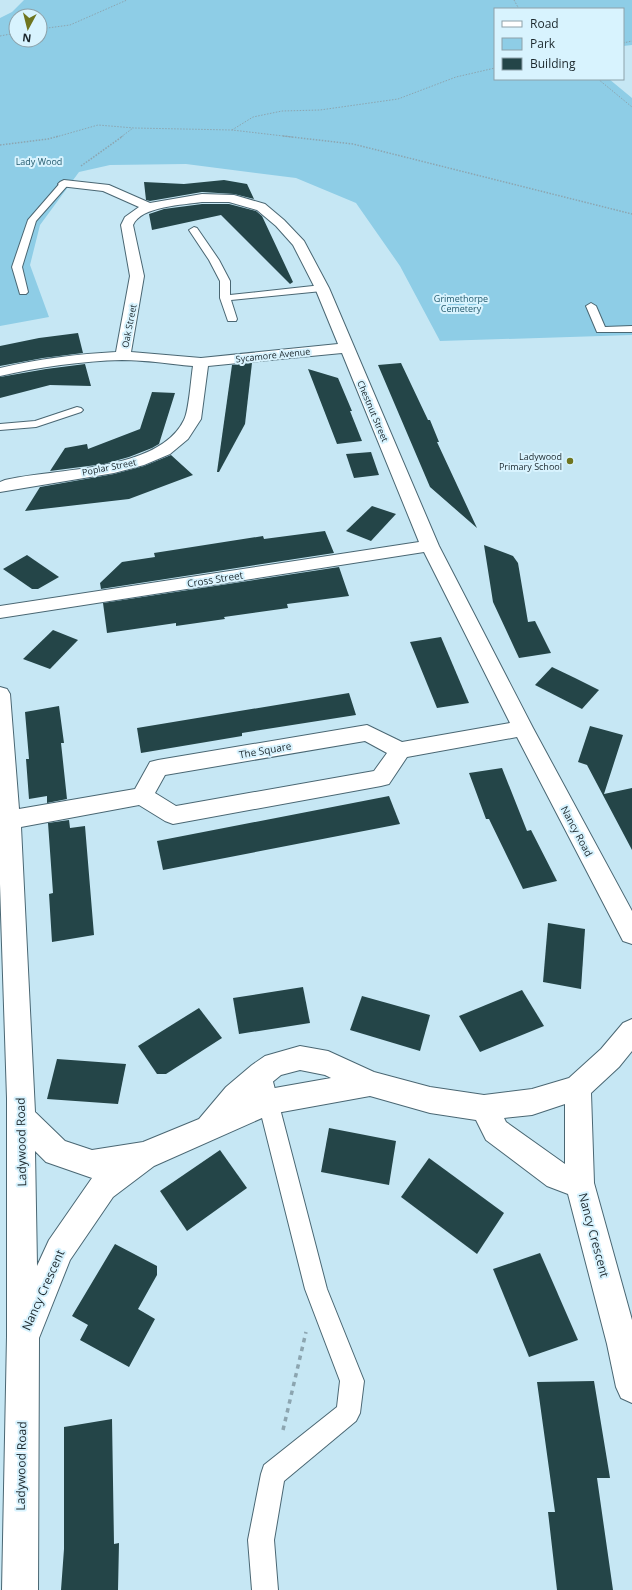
<svg xmlns="http://www.w3.org/2000/svg" width="632" height="1590" viewBox="0 0 632 1590" font-family="'Open Sans',sans-serif">
<style>
.green{fill:#8ecde6;fill-rule:evenodd}
.building{fill:#244548}
.lines{fill:none;stroke-linecap:round;stroke-linejoin:round}
.lane-casing{stroke:#4a6773;stroke-width:2}
.street-casing{stroke:#4a6773;stroke-width:2}
.path-far2{stroke:#8ca5b0;stroke-width:1;stroke-dasharray:1.5 1.5;stroke-linecap:butt}
.path-far1{stroke:#8ca5b0;stroke-width:1.5;stroke-dasharray:1.5 1.5;stroke-linecap:butt}
.path{stroke:#8ca5b0;stroke-width:3.5;stroke-dasharray:4.5 4.5;stroke-linecap:butt}
.lane{fill:#fff;fill-rule:evenodd}
.street{fill:#fff;fill-rule:evenodd}
.poi-dot{fill:#6e751f;stroke:#d8f3fe;stroke-width:1.5}
.labels{text-anchor:middle;dominant-baseline:central;stroke-width:4;stroke-linejoin:round;paint-order:stroke}
.far-park-label{font-size:9px;fill:#245b6e;stroke:#d8f3fe}
.far-street-label{font-size:9px;fill:#1c282d;stroke:#d8f3fe}
.far-poi-label{font-size:9px;fill:#1c282d;stroke:#d8f3fe;text-anchor:end}
.street-label{font-size:10px;fill:#1c282d;stroke:#d8f3fe}
.near-street-label{font-size:12px;fill:#1c282d;stroke:#d8f3fe}
</style>
<rect width="100%" height="100%" fill="#c6e7f4"/>
<!-- green -->
<path class="green" d="M24,0H632V45L623,46V9H495V79H609L632,98V335L440,341L400,266L356,203L296,178L186,164L110,165L79,172L40,225L30,265L49,317L0,326V18L12,12ZM16,16H40V40H16Z"/>
<!-- building -->
<g class="building">
<path d="M224,180L247,184L254,199L234,194L202,192L150,201L146,200L144,182L184,184Z"/>
<path d="M202,204H229L256,211L262,216L293,282L290,284L221,215L152,230L149,214L164,209Z"/>
<path d="M78,333L83,353L43,358L0,366V346L39,338Z"/>
<path d="M252,363L245,424L219,472H217L232,365Z"/>
<path d="M401,363L428,420H430L439,442H437L477,528L430,487L378,365Z"/>
<path d="M85,364L91,386L50,385L0,398V377L46,369Z"/>
<path d="M308,369L338,378L352,411H350L362,441L337,444Z"/>
<path d="M152,392L175,393L159,444L152,448L129,457L104,464L50,471L65,448L87,444L88,449L140,429Z"/>
<path d="M371,452L379,475L354,478L346,454Z"/>
<path d="M171,455L193,475L129,499L25,511L40,487L114,474L144,466Z"/>
<path d="M372,506L396,514L371,541L346,531Z"/>
<path d="M325,531L334,553L101,589L100,583L122,562L155,557L154,553L263,536L264,539Z"/>
<path d="M484,545L513,556L518,563L528,622L535,621L551,653L519,658L493,602Z"/>
<path d="M27,555L59,577L38,589H32L3,569Z"/>
<path d="M339,567L349,596L287,604L288,608L224,617L225,619L176,626V623L107,633L103,603Z"/>
<path d="M53,630L78,640L50,669L23,659Z"/>
<path d="M441,637L469,703L437,708L410,642Z"/>
<path d="M552,667L575,678L599,690L582,709L535,685Z"/>
<path d="M349,693L356,715L242,733V736L141,753L137,728Z"/>
<path d="M59,706L64,743H61L67,799L47,803V796L29,799L26,759H29L25,712Z"/>
<path d="M590,726L623,735L604,794L632,788V850L587,765L578,762Z"/>
<path d="M502,768L527,831L531,830L557,881L523,889L489,819H486L469,773Z"/>
<path d="M389,796L400,824L163,870L157,841Z"/>
<path d="M69,820L70,828L85,826L94,935L52,942L49,894L53,893L48,823Z"/>
<path d="M548,923L585,929L581,989L543,982Z"/>
<path d="M303,987L310,1023L239,1034L233,998Z"/>
<path d="M522,990L544,1026L480,1052L459,1016Z"/>
<path d="M362,996L430,1015L420,1051L350,1030Z"/>
<path d="M199,1008L222,1038L166,1074H157L138,1046Z"/>
<path d="M57,1059L126,1064L118,1104L47,1099Z"/>
<path d="M329,1128L396,1141L389,1185L321,1172Z"/>
<path d="M220,1150L247,1188L187,1231L160,1191Z"/>
<path d="M429,1158L504,1213L477,1254L401,1197Z"/>
<path d="M115,1244L157,1266V1275L138,1309L155,1319L129,1367L80,1340L88,1325L72,1316Z"/>
<path d="M540,1253L578,1340L529,1357L493,1269Z"/>
<path d="M594,1381L610,1478H597L613,1590H557L548,1512H555L537,1382Z"/>
<path d="M112,1419L114,1544L119,1543L118,1590H61L64,1549V1427Z"/>
</g>
<g class="lines">
<defs>
<g id="lane">
<path d="M64,181L67,182L68,184L67,186L36,221L22,267L28,292L26,294H20L12,267L28,220L61,182Z"/>
<path d="M194,227L197,228L219,260L230,281V295L322,285L327,288L322,291L231,300L237,319L236,321H228L220,298V281L209,260L189,230Z"/>
<path d="M591,303L596,306L605,327L632,326V332H597L586,306Z"/>
<path d="M77,407L81,408L83,410L81,412L36,427L0,430V424L35,421Z"/>
<path d="M261,1065L268,1068L271,1074L327,1289L364,1381L360,1413L356,1421L284,1481L274,1540L278,1590H252L248,1540L261,1474L264,1465L337,1407L340,1381L305,1289L251,1074L254,1068Z"/>
</g>
<path id="street" d="M64,180L109,185L150,203L202,194L234,195L265,204L284,220L304,241L329,288L439,546L533,728L632,911V944L623,941L517,737L407,757L389,784L381,786L173,824L165,821L139,805L21,827L35,1112L65,1141L92,1150L143,1142L199,1119L226,1087L252,1065L265,1056L300,1046L328,1051L374,1072L430,1087L484,1095L532,1089L569,1078L601,1049L623,1023L632,1019V1051L619,1067L591,1093L594,1183L632,1320V1403L621,1398L616,1387L607,1344L568,1194L547,1186L486,1140L476,1120L430,1113L370,1096L271,1114L154,1166L113,1197L70,1260L39,1338L38,1590H2L7,1336V1098L0,884V687L7,689L10,694L19,809L135,789L150,762L158,760L367,725L402,742L510,723L424,552L0,618V606L419,542L342,353L208,366L201,419L188,439L170,454L144,465L114,473L0,492V482L5,480C55,468 159,472 184,420C189,411 191,378 193,366C170,364 146,360 122,360C81,361 40,367 0,376V368C38,359 77,354 116,352L130,276L121,225L125,217L139,207L103,191L60,186L58,184L60,182ZM202,202H229L257,210L276,226L293,245L315,288L338,344L201,358L131,352L144,276L133,225C141,206 184,205 202,202ZM365,741L387,753L374,771L176,806L155,793L165,775ZM300,1070L325,1075L331,1078L269,1089L259,1093L281,1075ZM565,1104V1164L506,1122L504,1118L532,1115ZM35,1151L46,1162L92,1178L49,1240L37,1266Z"/>
</defs>
<!-- lane casing -->
<use href="#lane" class="lane-casing"/>
<!-- street casing -->
<use href="#street" class="street-casing"/>
<!-- path-far2 -->
<g class="path-far2">
<path d="M514,0L519,9"/>
<path d="M40,29L70,25L127,0"/>
<path d="M0,36L16,33"/>
<path d="M623,43L632,41"/>
<path d="M598,79L632,107"/>
<path d="M232,130L253,117L282,111L320,110L398,99L456,77L495,68"/>
<path d="M56,137L98,125L134,128L232,130L292,137"/>
<path d="M121,137L133,128"/>
</g>
<!-- path-far1 -->
<g class="path-far1">
<path d="M283,136L353,144L632,214"/>
<path d="M0,145L48,139L59,136"/>
<path d="M81,166L123,136"/>
</g>
<!-- path -->
<path class="path" d="M283,1430L306,1332"/>
<!-- lane -->
<use href="#lane" class="lane"/>
<!-- street -->
<use href="#street" class="street"/>
</g>
<!-- markers -->
<circle class="poi-dot" cx="570" cy="461" r="4"/>
<g class="labels">
<!-- far-park labels -->
<g class="far-park-label">
<text x="39" y="161">Lady Wood</text>
<text x="461" y="298">Grimethorpe<tspan x="461" dy="10">Cemetery</tspan></text>
</g>
<!-- far-street labels -->
<g class="far-street-label">
<text transform="translate(129 326) rotate(-79)">Oak Street</text>
<text transform="translate(273 355) rotate(-6)">Sycamore Avenue</text>
<text transform="translate(373 411) rotate(67)">Chestnut Street</text>
<text transform="translate(109 467) rotate(-11)">Poplar Street</text>
</g>
<!-- far-poi labels -->
<g class="far-poi-label">
<text x="562" y="456">Ladywood<tspan x="562" dy="10">Primary School</tspan></text>
</g>
<!-- street labels -->
<g class="street-label">
<text transform="translate(215 579) rotate(-9)">Cross Street</text>
<text transform="translate(265 750) rotate(-10)">The Square</text>
<text transform="translate(577 831) rotate(62)">Nancy Road</text>
</g>
<!-- near-street labels -->
<g class="near-street-label">
<text transform="translate(21 1142) rotate(-91)">Ladywood Road</text>
<text transform="translate(594 1235) rotate(75)">Nancy Crescent</text>
<text transform="translate(43 1290) rotate(-66)">Nancy Crescent</text>
<text transform="translate(21 1466) rotate(-89)">Ladywood Road</text>
</g>
</g>
<!-- legend -->
<rect x="494" y="8" width="130" height="72" fill="#d8f3fe" stroke="#8da2aa"/>
<rect x="502" y="21" width="20" height="6" fill="#ffffff" stroke="#8da2aa"/>
<text x="530" y="28" font-size="12" fill="#1c282d">Road</text>
<rect x="502" y="38" width="20" height="12" fill="#8ecde6" stroke="#8da2aa"/>
<text x="530" y="48" font-size="12" fill="#1c282d">Park</text>
<rect x="502" y="58" width="20" height="12" fill="#244548" stroke="#8da2aa"/>
<text x="530" y="68" font-size="12" fill="#1c282d">Building</text>
<!-- north arrow -->
<g transform="translate(28 28) rotate(187)"><circle r="19" fill="#d8f3fe" stroke="#8da2aa"/>
<path d="M0-3L7 15L0 10L-7 15Z" fill="#6e751f"/>
<text y="-6" font-size="11" font-weight="bold" text-anchor="middle" fill="#1c282d">N</text>
</g>
</svg>
